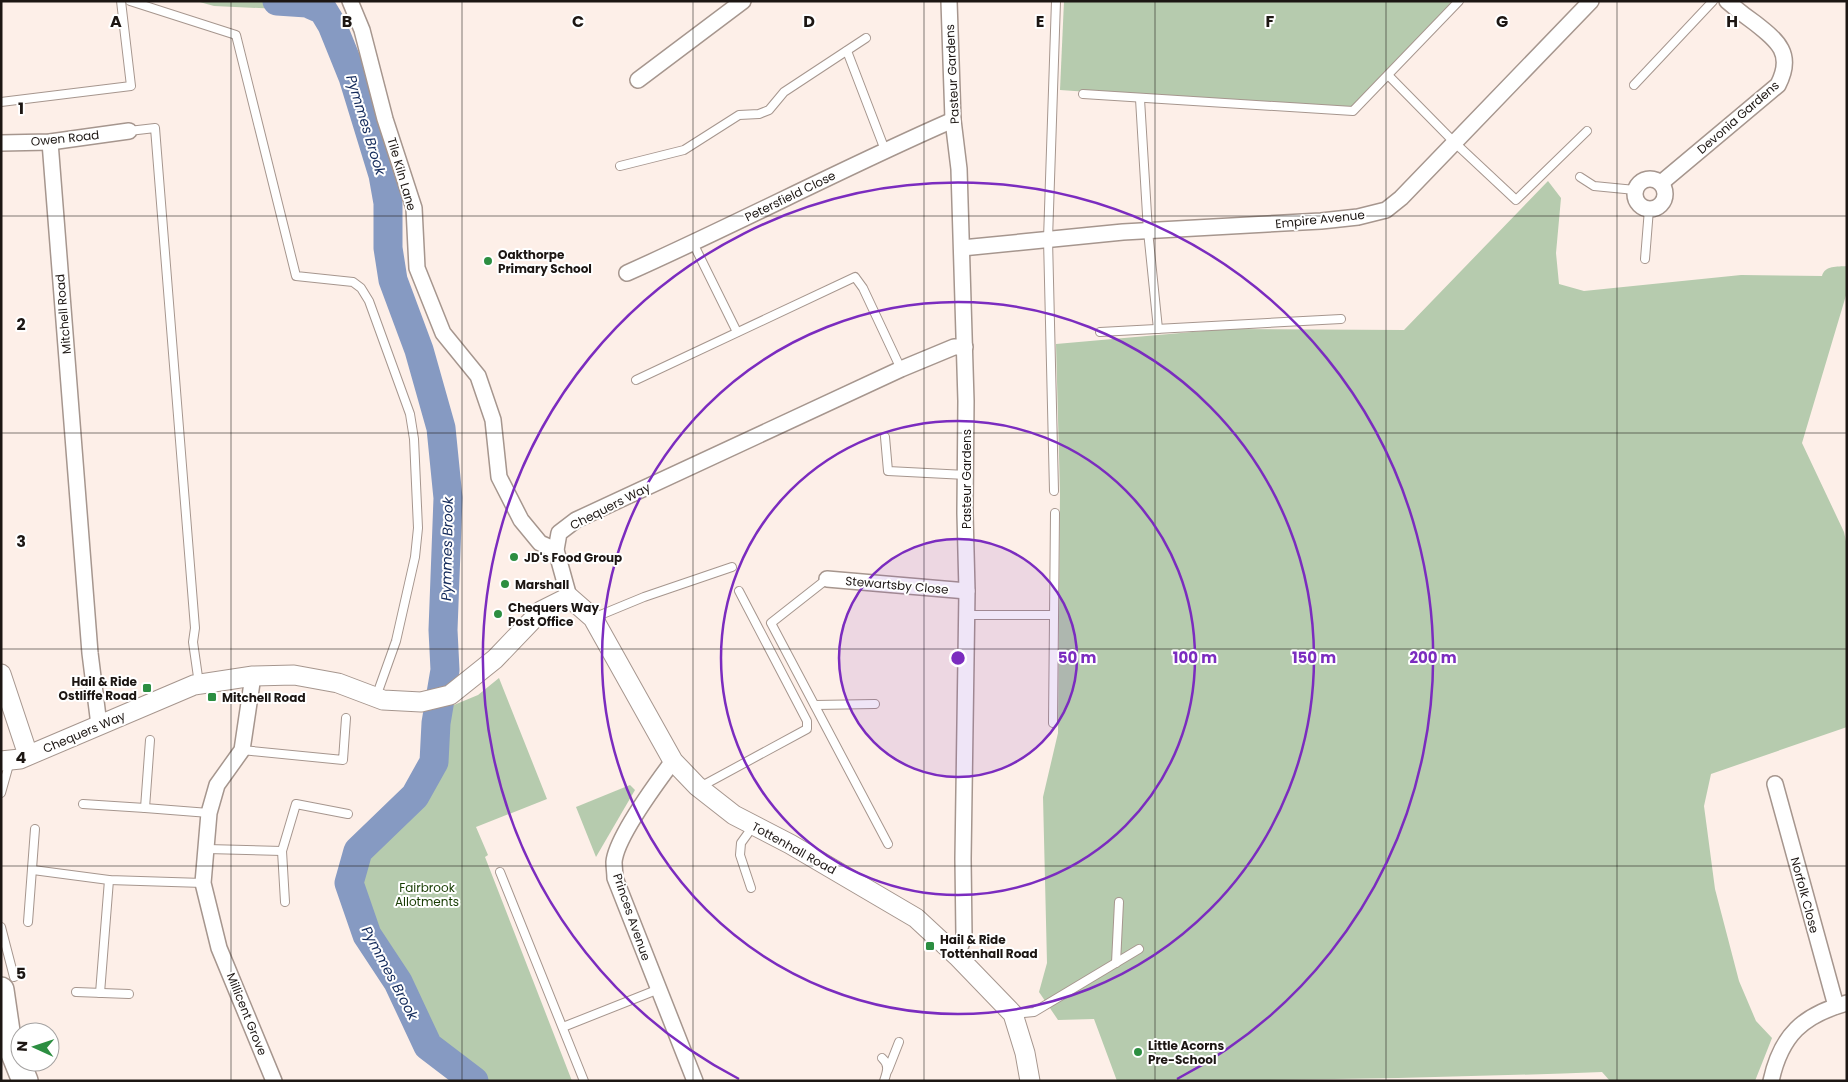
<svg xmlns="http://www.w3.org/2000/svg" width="1848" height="1082" viewBox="0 0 1848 1082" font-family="Poppins,sans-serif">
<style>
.green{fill:#b6cbae}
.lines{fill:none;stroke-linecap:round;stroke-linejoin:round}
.river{stroke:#869ac2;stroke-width:29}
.service-casing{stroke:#a6968e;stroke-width:10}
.minor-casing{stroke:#a6968e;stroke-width:18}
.tertiary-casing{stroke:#a6968e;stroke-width:21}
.trunk-casing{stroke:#a6968e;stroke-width:28}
.service{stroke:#fff;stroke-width:8}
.minor{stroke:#fff;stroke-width:15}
.tertiary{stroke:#fff;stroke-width:19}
.trunk{stroke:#fff;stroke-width:25}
.grid{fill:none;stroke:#1c1613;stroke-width:1;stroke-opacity:0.55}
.ring{fill:none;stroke:#7b2cbf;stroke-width:2.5}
.poi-dot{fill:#2c8e41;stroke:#fff;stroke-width:2}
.labels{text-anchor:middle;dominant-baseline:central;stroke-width:4;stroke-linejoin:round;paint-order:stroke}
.street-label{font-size:12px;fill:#1c1613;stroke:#fff}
.poi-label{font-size:12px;font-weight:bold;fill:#1c1613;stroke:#fff;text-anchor:start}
.park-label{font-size:12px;fill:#173c03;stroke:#fff}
.water-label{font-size:14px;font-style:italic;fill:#132a5b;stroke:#fff}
.grid-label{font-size:16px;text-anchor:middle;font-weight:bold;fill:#1c1613;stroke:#fff;stroke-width:4;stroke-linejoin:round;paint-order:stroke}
.centre{fill:#7b2cbf;stroke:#fff;stroke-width:2.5}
.ring-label{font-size:15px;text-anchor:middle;font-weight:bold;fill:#7b2cbf;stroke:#fff;stroke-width:4;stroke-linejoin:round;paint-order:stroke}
</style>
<rect width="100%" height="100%" fill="#fdefe8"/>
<!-- green -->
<g class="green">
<path d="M196,1H306L300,10L214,6Z"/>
<path d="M1064,1H1453L1349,110L1060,90Z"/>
<path d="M1548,181L1561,198L1556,253L1559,284L1584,291L1741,275L1822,276C1825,265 1837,267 1847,266V292L1802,443L1844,532L1847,546V727L1711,774L1704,806L1715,889L1739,981L1756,1021L1772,1038L1755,1081H1610L1602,1072C1440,1078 1279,1081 1117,1081L1094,1019L1058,1020L1039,992L1047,963L1043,797L1058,733L1060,493L1056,344L1226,329L1404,330Z"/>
<path d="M499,678L547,799L476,827L488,855L485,857L572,1081H484L436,1045L359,907C354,882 354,861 375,844C382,839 391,835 397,829C408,819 417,805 424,792C439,765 443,737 449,707L478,695Z"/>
<path d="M630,785L635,790L596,857L576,807Z"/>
</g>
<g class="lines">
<!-- river -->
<path class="river" d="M277,1L307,3L323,10L332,25L353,77L383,175L388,203V248L393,280L419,350L441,428L448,498L443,630L445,670L436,723L434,762L415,796L358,851L349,883L367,935L398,982L428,1046L474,1081"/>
<defs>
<g id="service">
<path d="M130,1L236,35L296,276L353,282L361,288L369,301L410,414L414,439L418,528L415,557L396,641L376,697"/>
<path d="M847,51L885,150"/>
<path d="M1388,75L1454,142L1516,200L1587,131"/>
<path d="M1634,85L1713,1"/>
<path d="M1083,94L1353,111L1459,1"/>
<path d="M1140,99L1148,231L1158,329"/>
<path d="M1,102L131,86L121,1"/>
<path d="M129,131L155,128L195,628L193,642L199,684"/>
<path d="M620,166L684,150L739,115L759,114L769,110L784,92L866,38"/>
<path d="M1580,177L1594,186L1635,190"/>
<path d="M693,243L737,332"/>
<path d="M1645,259L1649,209"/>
<path d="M1100,332L1341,319"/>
<path d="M636,380L855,277L863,288L901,369"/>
<path d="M885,437L888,471L966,475"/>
<path d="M1054,491L1048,239L1056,1"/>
<path d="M827,579L771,623L888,844"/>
<path d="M967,615H1054"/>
<path d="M593,618L644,597L732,567"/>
<path d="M815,705L875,704"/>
<path d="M1053,723L1055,513"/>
<path d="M242,750L343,760L346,718"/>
<path d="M700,787L807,729V721L739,591"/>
<path d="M1,793L10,761"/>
<path d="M83,804L145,808L150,740"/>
<path d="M145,808L209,813"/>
<path d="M207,849L282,851"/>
<path d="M33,870L109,880L203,883"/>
<path d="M500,872L584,1081"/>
<path d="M751,888L740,855L741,843L754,825"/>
<path d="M285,902L282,851L296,804L348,814"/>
<path d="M28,922L35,829"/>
<path d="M1,927L14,977"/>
<path d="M1116,963L1119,902"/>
<path d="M76,992L129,994"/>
<path d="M100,993L109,880"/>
<path d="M1013,1014L1034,1012L1139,949"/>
<path d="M563,1027L659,989"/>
<path d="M882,1058C890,1065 887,1072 884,1081"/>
<path d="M888,1070L899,1042"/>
</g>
<g id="minor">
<path d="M350,1L362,30L385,119L414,208L417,268L443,333L478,376L493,420L499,477L521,520L540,543L556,550"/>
<path d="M949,1L953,120L959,169L966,401L965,513L967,591L963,859L964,936L957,956"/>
<path d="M638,80L743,1"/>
<path d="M50,142L90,653L99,725"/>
<path d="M1,143L50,142L129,131"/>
<circle cx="1650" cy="194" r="15"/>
<path d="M1661,183L1778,85C1794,54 1778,41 1755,23C1745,16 1736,9 1727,1"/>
<path d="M962,248L1123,232L1321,221L1358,217L1386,210L1401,198L1591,1"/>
<path d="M627,273C737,224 843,168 953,120"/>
<path d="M827,579L967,591"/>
<path d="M569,597L556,550L559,533L576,520L901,369L954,347H965"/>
<path d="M253,676L242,750L217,785L209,813L203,883L219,948L274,1081"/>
<path d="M673,761C658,781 616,838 614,862C614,867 615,873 615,878L695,1081"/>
<path d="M1775,784L1836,1006"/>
<path d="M1771,1081C1781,1035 1803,1015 1847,1003"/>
</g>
<g id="tertiary">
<path d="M1,674L28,755"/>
<path d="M1,761L20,759L194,685L253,676L294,675L338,683L383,700L421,702L450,695L495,659L541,611L569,597L593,618L673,761L697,786L734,815L790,844L916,918L957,956L1013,1014L1025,1053L1030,1081"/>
</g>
<g id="trunk">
<path d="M1,990L8,1038"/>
<path d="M1,1021L25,1081"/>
</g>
</defs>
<!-- service casing -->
<use href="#service" class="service-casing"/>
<!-- minor casing -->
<use href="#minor" class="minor-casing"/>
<!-- tertiary casing -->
<use href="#tertiary" class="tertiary-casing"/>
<!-- trunk casing -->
<use href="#trunk" class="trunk-casing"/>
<!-- service -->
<use href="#service" class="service"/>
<!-- minor -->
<use href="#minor" class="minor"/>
<!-- tertiary -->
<use href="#tertiary" class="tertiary"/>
<!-- trunk -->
<use href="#trunk" class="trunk"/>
</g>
<!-- grid -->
<path class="grid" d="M231,1V1081M462,1V1081M693,1V1081M924,1V1081M1155,1V1081M1386,1V1081M1617,1V1081M1,216H1847M1,433H1847M1,649H1847M1,866H1847"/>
<!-- distance rings -->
<circle cx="958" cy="658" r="119" fill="#7b2cbf" fill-opacity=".12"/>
<g class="ring">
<circle cx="958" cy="658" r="119"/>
<circle cx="958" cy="658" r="237"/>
<circle cx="958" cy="658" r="356"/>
<path d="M739 1079A475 475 0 1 1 1177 1079"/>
</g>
<!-- markers -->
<g class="poi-dot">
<circle cx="488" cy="261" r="5"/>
<circle cx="514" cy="557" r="5"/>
<circle cx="505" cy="584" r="5"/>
<circle cx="498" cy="614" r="5"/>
<rect x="142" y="683" width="10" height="10" rx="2.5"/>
<rect x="207" y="692" width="10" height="10" rx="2.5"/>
<rect x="925" y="941" width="10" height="10" rx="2.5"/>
<circle cx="1138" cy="1052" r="5"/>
</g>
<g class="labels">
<!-- street labels -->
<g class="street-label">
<text transform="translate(952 74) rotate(-93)">Pasteur Gardens</text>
<text transform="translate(1738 117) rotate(-41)">Devonia Gardens</text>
<text transform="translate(65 138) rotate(-6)">Owen Road</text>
<text transform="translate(402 174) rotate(74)">Tile Kiln Lane</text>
<text transform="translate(790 196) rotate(-26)">Petersfield Close</text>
<text transform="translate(1320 219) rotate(-6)">Empire Avenue</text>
<text transform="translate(63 314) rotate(-95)">Mitchell Road</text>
<text transform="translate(966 479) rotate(-90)">Pasteur Gardens</text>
<text transform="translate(610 506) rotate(-27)">Chequers Way</text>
<text transform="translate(897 585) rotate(5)">Stewartsby Close</text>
<text transform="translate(84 732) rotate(-23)">Chequers Way</text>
<text transform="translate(794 848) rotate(29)">Tottenhall Road</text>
<text transform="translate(1805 895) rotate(75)">Norfolk Close</text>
<text transform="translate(632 917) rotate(71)">Princes Avenue</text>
<text transform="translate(247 1014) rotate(68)">Millicent Grove</text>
</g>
<!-- poi labels -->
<g class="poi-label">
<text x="498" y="254">Oakthorpe<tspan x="498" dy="14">Primary School</tspan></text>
<text x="524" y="557">JD's Food Group</text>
<text x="515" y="584">Marshall</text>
<text x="508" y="607">Chequers Way<tspan x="508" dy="14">Post Office</tspan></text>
<text x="137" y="681" text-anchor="end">Hail &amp; Ride<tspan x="137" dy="14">Ostliffe Road</tspan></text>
<text x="222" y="697">Mitchell Road</text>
<text x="940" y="939">Hail &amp; Ride<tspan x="940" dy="14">Tottenhall Road</tspan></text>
<text x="1148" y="1045">Little Acorns<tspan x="1148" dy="14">Pre-School</tspan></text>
</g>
<!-- park labels -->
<g class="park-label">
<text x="427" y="887">Fairbrook<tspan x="427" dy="14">Allotments</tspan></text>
</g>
<!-- water labels -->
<g class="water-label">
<text transform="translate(366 125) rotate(73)">Pymmes Brook</text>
<text transform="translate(447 549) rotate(-89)">Pymmes Brook</text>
<text transform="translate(390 973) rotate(62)">Pymmes Brook</text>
</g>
</g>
<g class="grid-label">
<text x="116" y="27">A</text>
<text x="347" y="27">B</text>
<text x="578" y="27">C</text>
<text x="809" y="27">D</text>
<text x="1040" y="27">E</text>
<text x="1270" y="27">F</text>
<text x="1502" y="27">G</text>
<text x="1732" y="27">H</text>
<text x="21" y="114">1</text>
<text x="21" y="330">2</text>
<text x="21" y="547">3</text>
<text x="21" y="763">4</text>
<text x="21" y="979">5</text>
</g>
<circle cx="958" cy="658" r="8" class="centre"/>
<g class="ring-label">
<text x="1077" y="663">50 m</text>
<text x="1195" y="663">100 m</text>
<text x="1314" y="663">150 m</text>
<text x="1433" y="663">200 m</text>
</g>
<!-- border -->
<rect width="1848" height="1082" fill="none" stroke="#1c1613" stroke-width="5"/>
<!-- north arrow -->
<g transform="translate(35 1047) rotate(273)"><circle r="24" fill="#ffffff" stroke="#a4a2a1"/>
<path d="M0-4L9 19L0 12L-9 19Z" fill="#2c8e41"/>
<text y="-8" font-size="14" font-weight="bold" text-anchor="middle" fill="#1c1613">N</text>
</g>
</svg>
